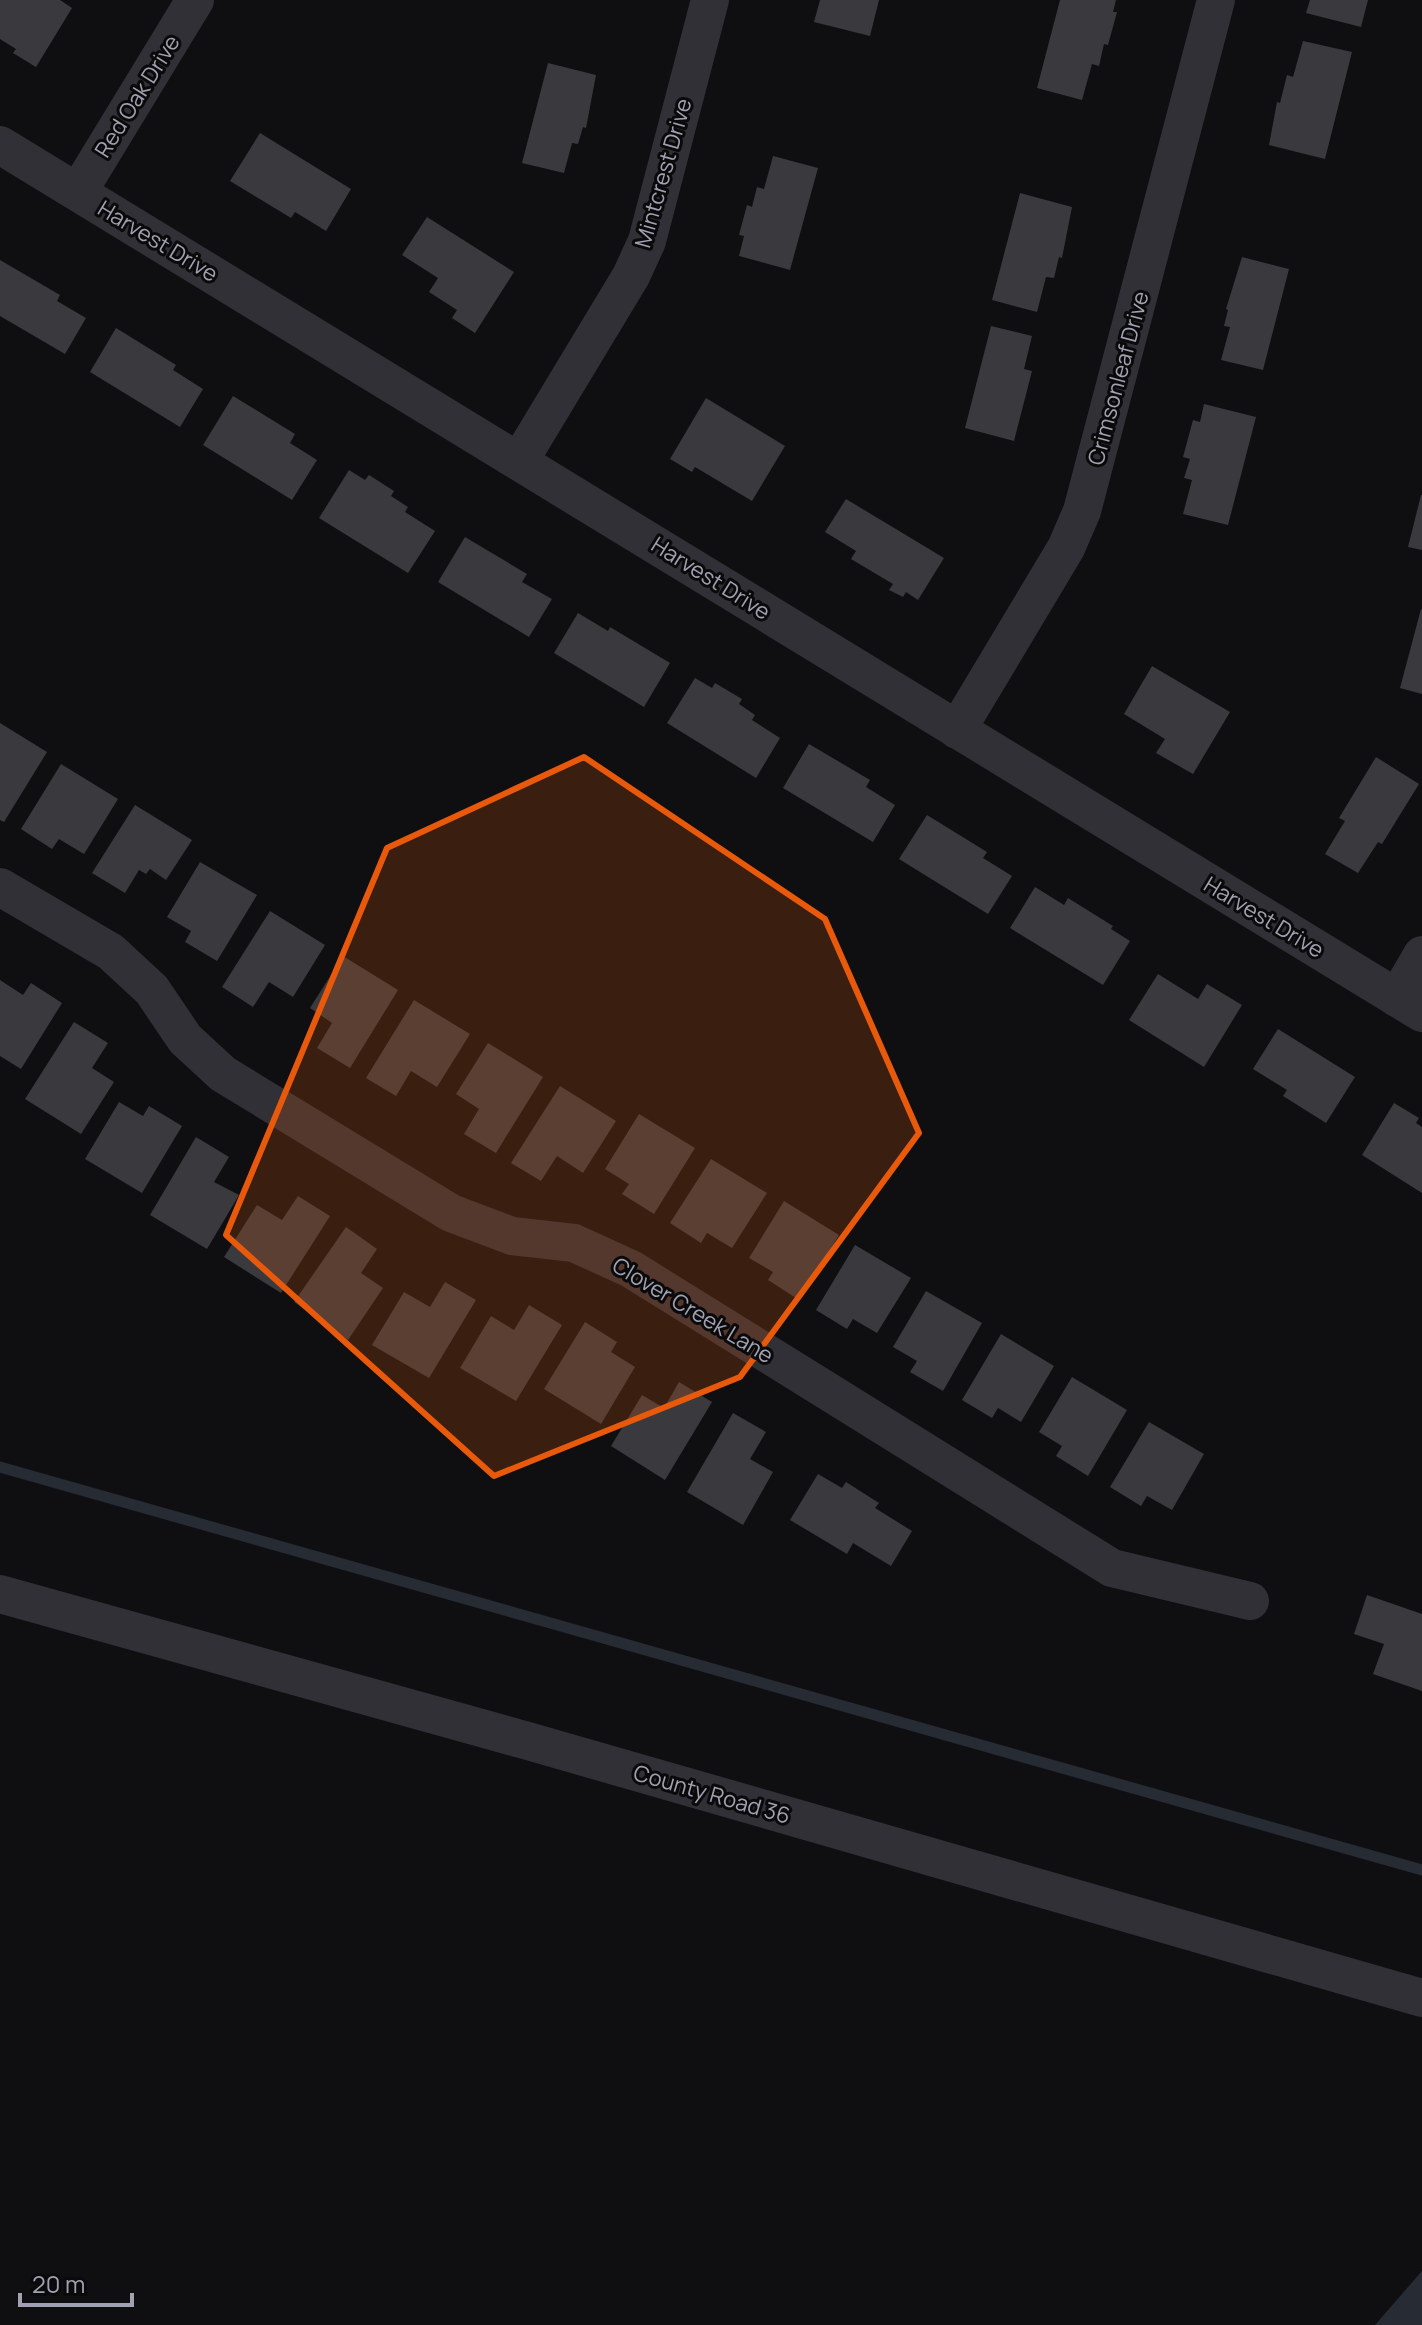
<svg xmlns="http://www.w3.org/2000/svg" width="1422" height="2325" viewBox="0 0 1422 2325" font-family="Manrope,sans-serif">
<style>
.water{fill:#262b34}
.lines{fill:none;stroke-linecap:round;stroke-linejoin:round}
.stream{stroke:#262b34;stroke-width:11}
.building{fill:#3a393e}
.minor{stroke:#303036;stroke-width:38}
.marked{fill:#e8590c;fill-opacity:0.2;stroke:#e8590c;stroke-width:6;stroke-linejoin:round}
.labels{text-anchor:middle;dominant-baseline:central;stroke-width:6;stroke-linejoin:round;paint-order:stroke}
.street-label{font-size:22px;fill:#a0a1b2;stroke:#0b0a0b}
</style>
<rect width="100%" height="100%" fill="#0f0f11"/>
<!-- water -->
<path class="water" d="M1422,2271V2325H1375Z"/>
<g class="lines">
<!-- stream -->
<path class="stream" d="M0,1467L1422,1870"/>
</g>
<!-- building -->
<g class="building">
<path d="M0,0H60L72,8L36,67L13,53L16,49L0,39Z"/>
<path d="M820,0H879L870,36L814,22Z"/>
<path d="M1060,0H1116L1113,12H1117L1108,45L1104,44L1099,66L1092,64L1082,100L1037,88Z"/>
<path d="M1310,0H1368L1361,27L1306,13Z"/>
<path d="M1303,41L1352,52L1325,159L1269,145L1277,102L1280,103L1287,75L1293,77Z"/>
<path d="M548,63L596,75L586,128L583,127L578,144L572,143L564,173L522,163Z"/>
<path d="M260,133L351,189L326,231L295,212L291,218L230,181Z"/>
<path d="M773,156L818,168L790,270L739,256L744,236L739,235L747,205L752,207L757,187L764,189Z"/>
<path d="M1020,193L1072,207L1062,258L1059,257L1054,278L1046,277L1037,312L992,300Z"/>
<path d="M427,217L514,272L475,333L452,318L457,310L429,292L438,278L402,255Z"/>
<path d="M1242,257L1289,269L1263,370L1221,360L1230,327L1224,326L1228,310L1226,309Z"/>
<path d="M0,260L60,295L57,301L86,318L65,354L0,316Z"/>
<path d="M991,326L1032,336L1024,369L1032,371L1014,441L965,428Z"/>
<path d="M116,328L176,365L173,370L203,389L180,427L90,372Z"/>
<path d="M233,396L295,434L290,443L317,460L292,500L203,445Z"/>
<path d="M706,398L785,446L752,501L695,467L692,472L670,459Z"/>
<path d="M1204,404L1256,417L1228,525L1183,514L1192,480L1184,478L1190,459L1183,457L1193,420L1200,422Z"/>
<path d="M349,470L365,480L369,475L394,491L391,496L408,507L405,512L435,531L408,573L319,518Z"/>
<path d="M1421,495H1422V550L1408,547Z"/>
<path d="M846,499L944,558L918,600L906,592L903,597L889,590L893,584L851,559L856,551L825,532Z"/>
<path d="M465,537L527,574L522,582L552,599L529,637L438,582Z"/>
<path d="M1421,609L1422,610V694L1400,688Z"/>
<path d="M578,613L608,631L610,627L670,663L644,707L554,653Z"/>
<path d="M1152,666L1230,712L1193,774L1156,753L1165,739L1124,714Z"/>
<path d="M695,678L712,688L715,683L742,699L739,704L755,715L752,720L780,738L756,778L667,723Z"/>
<path d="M0,723L47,752L4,822L0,820Z"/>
<path d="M809,744L870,780L866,787L895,805L873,842L783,788Z"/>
<path d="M1376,757L1419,784L1382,844L1378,842L1358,873L1325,854L1345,821L1339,818Z"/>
<path d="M61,764L118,799L84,854L59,839L52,849L21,829Z"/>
<path d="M135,805L192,840L166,880L150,869L146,874L139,870L125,893L92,873Z"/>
<path d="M927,815L987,852L983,858L1012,876L988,914L899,859Z"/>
<path d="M200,862L257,895L217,961L185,942L191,931L167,917Z"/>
<path d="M1035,887L1064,905L1068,898L1113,926L1111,929L1130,941L1103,985L1010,928Z"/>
<path d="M270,911L325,945L293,997L269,982L253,1007L222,987Z"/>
<path d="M343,956L398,990L350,1068L317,1048L332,1023L310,1008Z"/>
<path d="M1158,974L1198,999L1207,984L1242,1005L1204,1067L1129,1020Z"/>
<path d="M0,980L23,995L31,983L62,1003L21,1069L0,1056Z"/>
<path d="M414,1000L470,1034L437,1087L411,1071L396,1096L366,1078Z"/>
<path d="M74,1022L108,1043L92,1068L114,1082L81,1134L25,1099Z"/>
<path d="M1278,1029L1355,1077L1326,1123L1283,1096L1287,1090L1253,1069Z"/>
<path d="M488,1043L543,1077L496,1153L464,1134L479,1109L456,1094Z"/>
<path d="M560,1086L616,1121L583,1173L557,1156L541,1181L511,1163Z"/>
<path d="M119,1102L143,1116L149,1106L182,1126L142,1193L85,1159Z"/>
<path d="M1394,1103L1419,1118L1416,1123L1422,1127V1193L1362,1155Z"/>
<path d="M639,1114L695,1148L654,1214L622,1194L629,1184L605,1169Z"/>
<path d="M196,1137L229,1157L214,1182L239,1195L207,1249L150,1215Z"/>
<path d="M711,1159L767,1193L732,1248L707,1233L701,1243L670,1223Z"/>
<path d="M298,1196L330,1216L281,1293L224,1257L257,1205L282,1220Z"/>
<path d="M784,1201L839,1235L799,1300L768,1280L773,1272L749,1258Z"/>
<path d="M346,1227L377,1249L361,1273L383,1288L348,1340L294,1302Z"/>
<path d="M855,1245L911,1278L877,1333L853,1319L847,1329L816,1310Z"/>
<path d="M445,1282L476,1300L429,1378L372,1345L404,1292L430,1307Z"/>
<path d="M926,1291L982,1323L943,1391L910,1372L917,1361L893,1347Z"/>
<path d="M529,1305L562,1325L516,1401L460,1368L491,1316L514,1330Z"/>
<path d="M585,1322L617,1342L611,1352L635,1367L601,1424L544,1389Z"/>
<path d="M1001,1334L1054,1366L1021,1422L998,1408L992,1418L962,1400Z"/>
<path d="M1072,1377L1127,1410L1088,1476L1056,1456L1062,1446L1039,1432Z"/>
<path d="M679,1382L712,1402L665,1480L611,1446L642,1395L664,1408Z"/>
<path d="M733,1413L766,1432L750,1459L773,1472L743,1525L687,1492Z"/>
<path d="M1149,1422L1204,1454L1172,1510L1147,1496L1141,1506L1110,1487Z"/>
<path d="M818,1474L842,1488L846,1482L879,1503L875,1508L912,1531L891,1566L853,1543L847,1554L790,1520Z"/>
<path d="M1367,1595L1422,1614V1691L1373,1674L1384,1644L1354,1634Z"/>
</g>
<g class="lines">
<!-- minor -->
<g class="minor">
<path d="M0,145L1422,1013"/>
<path d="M78,192L195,0"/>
<path d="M520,460L631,276L647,241L710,0"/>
<path d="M957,730L1066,548L1082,511L1216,0"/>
<path d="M0,887L111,952L152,990L185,1039L223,1074L451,1213L512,1236L574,1243L631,1269L1112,1568L1250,1601"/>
<path d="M1397,998L1422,955"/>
<path d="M0,1594L528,1741L1422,1998"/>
</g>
</g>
<!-- marked area -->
<path class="marked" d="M584,757L825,919L919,1133L740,1377L494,1476L226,1235L387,848Z"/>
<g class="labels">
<!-- street labels -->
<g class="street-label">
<text transform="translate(137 96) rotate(-58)">Red Oak Drive</text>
<text transform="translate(663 173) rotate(-74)">Mintcrest Drive</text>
<text transform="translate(158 241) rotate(31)">Harvest Drive</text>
<text transform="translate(1118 378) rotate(-75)">Crimsonleaf Drive</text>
<text transform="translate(711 578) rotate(32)">Harvest Drive</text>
<text transform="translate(1264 917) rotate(31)">Harvest Drive</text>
<text transform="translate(693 1310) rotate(31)">Clover Creek Lane</text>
<text transform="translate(712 1794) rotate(16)">County Road 36</text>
</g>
</g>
<!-- scale -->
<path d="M20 2293v12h112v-12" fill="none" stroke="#a0a1b2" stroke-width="4"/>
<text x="32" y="2293" font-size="24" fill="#a0a1b2" stroke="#0b0a0b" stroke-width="6" paint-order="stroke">20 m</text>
</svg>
